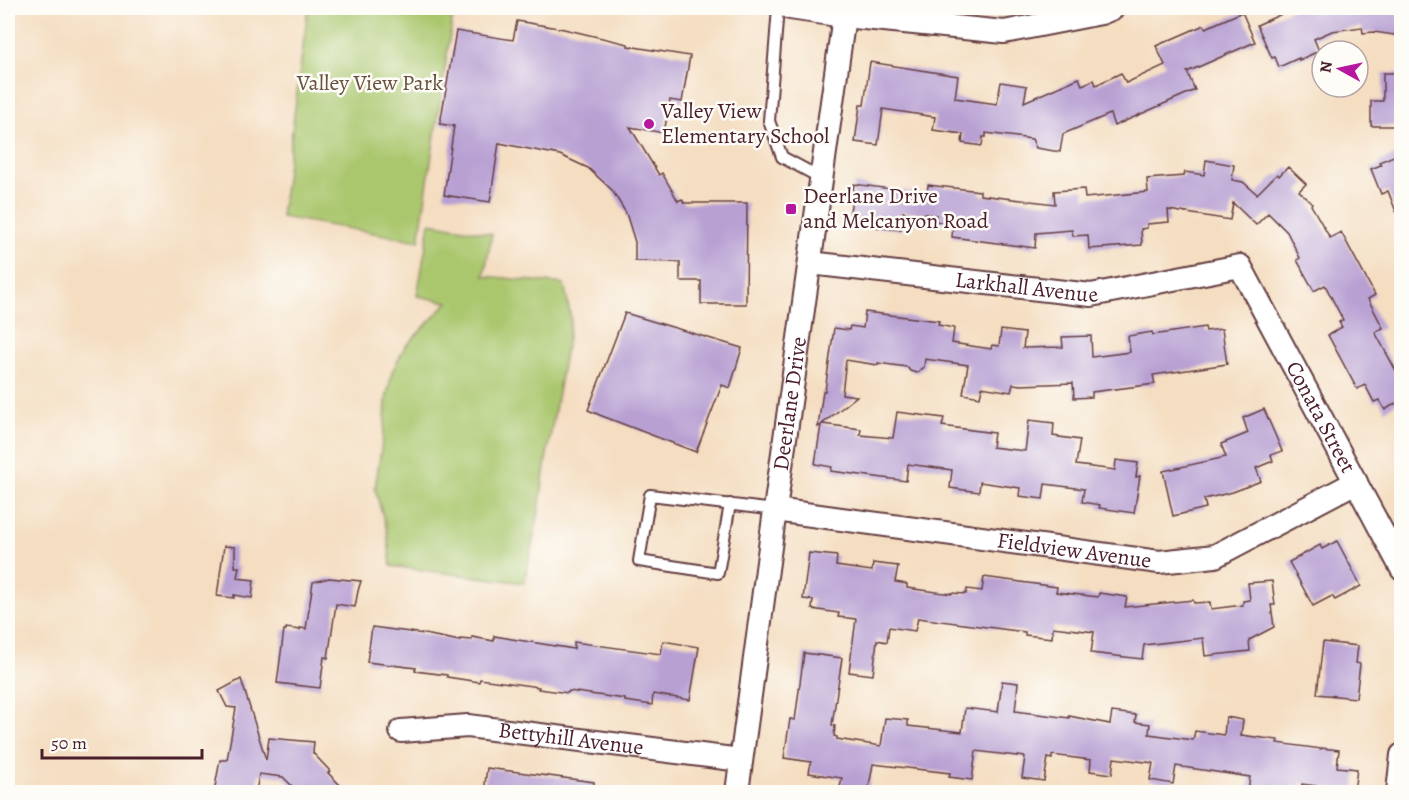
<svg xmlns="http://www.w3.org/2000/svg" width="1409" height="800" viewBox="0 0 1409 800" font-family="Alegreya,serif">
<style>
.green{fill:#aac76e;stroke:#7a734c;stroke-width:1.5}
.building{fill:#b8a0d3}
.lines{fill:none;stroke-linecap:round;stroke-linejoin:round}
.lane-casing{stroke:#643c41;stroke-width:14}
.street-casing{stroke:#643c41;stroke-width:26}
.lane{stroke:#fff;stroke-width:10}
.street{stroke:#fff;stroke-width:22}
.poi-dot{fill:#b5179e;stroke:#fdfcf7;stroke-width:2}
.labels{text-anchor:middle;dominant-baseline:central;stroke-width:5;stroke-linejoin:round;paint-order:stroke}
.park-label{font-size:22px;fill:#67513f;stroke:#fdfcf7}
.poi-label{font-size:22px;fill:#4a1f2b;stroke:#fdfcf7;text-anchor:start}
.street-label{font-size:22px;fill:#4a1f2b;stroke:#fdfcf7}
</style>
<rect width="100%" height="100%" fill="#fdfcf7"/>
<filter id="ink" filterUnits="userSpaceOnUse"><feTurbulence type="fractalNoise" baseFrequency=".0167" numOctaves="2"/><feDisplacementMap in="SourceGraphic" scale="12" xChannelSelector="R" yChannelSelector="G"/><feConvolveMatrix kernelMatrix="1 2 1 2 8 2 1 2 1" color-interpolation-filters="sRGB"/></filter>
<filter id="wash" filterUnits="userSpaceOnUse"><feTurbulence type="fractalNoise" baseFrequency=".008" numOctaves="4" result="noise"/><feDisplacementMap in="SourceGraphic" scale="24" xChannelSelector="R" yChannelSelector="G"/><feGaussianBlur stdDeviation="1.35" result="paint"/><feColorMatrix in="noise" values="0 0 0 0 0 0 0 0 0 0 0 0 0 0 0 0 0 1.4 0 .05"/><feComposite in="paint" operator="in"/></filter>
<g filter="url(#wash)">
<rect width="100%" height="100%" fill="#f4ddc0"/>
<!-- green -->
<g class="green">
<path d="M308,8H454L419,241L281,217Z"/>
<path d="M430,223L492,234L484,276L564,284L571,319L545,466L538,517L524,583L391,566L387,531L375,489L385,423L386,400L392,372L405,347L448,302L417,296Z"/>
</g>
<g id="blocks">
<!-- building -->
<g class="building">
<path d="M1295,8H1401V36L1374,32L1363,33L1362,27L1332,31L1314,39L1319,51L1299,60V58L1279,67L1275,57L1272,58L1257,25Z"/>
<path d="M1242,12L1255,42L1187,72L1195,90L1114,126L1110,114L1063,134L1060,152L1036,148L1032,139L986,133V137H983L982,146L962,143L963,134L933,130L935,117L883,109L878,145L855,142L860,105H864L870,62L958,76L955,98L997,104L1001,82L1027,86L1024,102L1079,78L1082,85L1094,80L1096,85L1121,73L1126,83L1165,65L1156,46L1204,25L1206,28Z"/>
<path d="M517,21L564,29L628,44V46L690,56L682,102L670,100L664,133L630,127L659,175L662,173L678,201L682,199L684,203H747L746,304H701V281H680V262L635,261V242L626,213L612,190L588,168L560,155L499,143L490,202L444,195L454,126L440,124L456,31L513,40Z"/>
<path d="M1383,73H1401V126H1371V101H1383Z"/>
<path d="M1401,153V222H1400L1388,191L1381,194L1371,169L1381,165L1379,162Z"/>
<path d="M1206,160L1234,165L1232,180L1243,182L1257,194L1277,174L1279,176L1288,167L1306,184L1299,191L1312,203L1311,205L1330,238L1341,232L1375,295L1368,299L1383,328L1375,332L1401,380V400L1385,410L1379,400L1374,402L1365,385L1357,389L1328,335L1342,327L1339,322L1343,320L1325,285L1314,291L1297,260L1300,258L1287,232L1268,213L1256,225L1233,203L1230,220L1168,210L1169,222L1147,224V228L1141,229L1142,245L1089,249L1088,235L1073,236L1072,230L1036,233L1035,248L952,237L953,224L935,221L936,215L903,212L901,230L866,226L867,222L849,219L854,184L927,194L928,185L980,191V195L1055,204L1054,191L1084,189L1085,198L1148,192L1147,179L1184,176L1185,172L1204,175Z"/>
<path d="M865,312L939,321L938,325L954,328L952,343L991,349L992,345L999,346L1001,330L1025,333L1023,348L1063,347L1062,337L1091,336L1092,357L1130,352L1128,336L1152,332L1153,335L1205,327L1206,331L1222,329L1227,364L1153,375L1155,384L1092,392V397L1074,398L1073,383L1021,385L1013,384L1011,392L982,387L980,397L963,394L968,365L925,359L924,367L917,373L910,371L907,367L878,363V365L846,360L842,394L857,396L822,424L861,429L860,435L893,438L897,412L944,418L942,426L994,433L992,447L1025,451L1029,420L1054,423L1053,436L1080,440L1076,465L1115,470L1116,460L1138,463L1136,477L1140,476L1134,513L1099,508L1100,505L1082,502L1084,489L1045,484L1043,499L1019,496L1020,488L980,482L979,492L950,488L952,470L908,464L906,481L831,471L832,467L815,464L821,425L818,427L823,391H825L834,328L849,330L850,326L863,328Z"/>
<path d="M625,313L742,348L730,388L722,385L696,452L602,416L588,410Z"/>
<path d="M1264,409L1282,451L1271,455L1273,461L1256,468L1261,481L1233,492L1204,499L1206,508L1173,516L1163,471L1226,457L1221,444L1248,433L1243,418Z"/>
<path d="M1337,541L1361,586L1335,600L1332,596L1313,606L1289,562L1320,545L1322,549Z"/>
<path d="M224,546L235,547V567H239L237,578L254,580L252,598L234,595V598L217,596Z"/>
<path d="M809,553L837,556L836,566L872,571L873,563L898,566L895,582L907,584V588L951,594V593L966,594L967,589L982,591L984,577L1057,587L1056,592L1098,597L1099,593L1127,597L1125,607L1193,600L1194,603L1210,602L1211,609L1243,605V601L1250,600L1248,583L1272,581L1275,605H1271L1274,627L1249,640L1250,651L1205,656L1203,638L1144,645L1142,659L1091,653L1094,632L1053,627L1052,638L1025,635V632L918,618L915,631L889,627L887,642L877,640L873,675L849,672L856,619L838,617L839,613L812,609L813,600L803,599Z"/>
<path d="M329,578L361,581L358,591L355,607L336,604L328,658L324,657L320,688L277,683L284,630H286V628L300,630V628L306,629L313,582Z"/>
<path d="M372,627L425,634L460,641V639L472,640V637L494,641V636L574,649V642L661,654L663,641L699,647L690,700L653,694L652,705L625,701V699L569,691L568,693L538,689L539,687L480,679L479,682L447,677V675L415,671L416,668L367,662Z"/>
<path d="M1323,642L1358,646L1356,663L1360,664L1356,698L1317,694Z"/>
<path d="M804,653L842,658L832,725L835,726L834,736L837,737V739L881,746L885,718L908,720V726L962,732L965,708L998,712L1002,681L1018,683L1015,711L1069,718V716L1110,724L1112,712L1136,715L1135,722L1150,724L1149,734L1193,740L1195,731L1224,735L1226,717L1243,720L1241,735L1278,740L1277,743L1321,749V748L1339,750L1337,767L1357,769L1354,791L1302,784L1301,792H1248L1250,777L1176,766L1173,784L1150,780L1153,763L1114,758L1112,774L1090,771L1091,760L1052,755V759L1048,758L1044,781L1022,778L1025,757L976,751L972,780L949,777L950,773L873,764L868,792H839L842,778L809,773L811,762L784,758L790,719L795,720Z"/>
<path d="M241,679L266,760L269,738L314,742L313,753L330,771L328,773L347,792H298L283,777L259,774L256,792H214L220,760H227L236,708L227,707L219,691Z"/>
<path d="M487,768L594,782V792H484Z"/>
</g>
</g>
</g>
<g filter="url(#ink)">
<use href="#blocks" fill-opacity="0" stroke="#643c41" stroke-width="1.5"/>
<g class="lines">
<defs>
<g id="lane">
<path d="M778,8L769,121L782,157L821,178"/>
<path d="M730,504L718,573L639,561L650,495L775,510"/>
</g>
<g id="street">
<path d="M790,8L844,16L1004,32L1101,13L1113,8"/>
<path id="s1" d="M810,263L1091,295L1240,266L1402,569"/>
<path id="s2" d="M775,510L1159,562L1215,556L1356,482"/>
<path id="s3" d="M401,731L468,726L741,760"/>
<path id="s4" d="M737,792L775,510L844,16"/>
<path d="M1398,792L1402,755"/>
</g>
</defs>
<!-- lane casing -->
<use href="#lane" class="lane-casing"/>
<!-- street casing -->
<use href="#street" class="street-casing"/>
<!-- lane -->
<use href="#lane" class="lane"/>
<!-- street -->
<use href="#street" class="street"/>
</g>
</g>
<!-- markers -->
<g class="poi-dot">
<circle cx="649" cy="124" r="6"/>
<rect x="785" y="203" width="12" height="12" rx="3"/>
</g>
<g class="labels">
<!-- park labels -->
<g class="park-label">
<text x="370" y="83">Valley View Park</text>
</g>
<!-- poi labels -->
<g class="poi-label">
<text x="661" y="111">Valley View<tspan x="661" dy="25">Elementary School</tspan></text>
<text x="803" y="196">Deerlane Drive<tspan x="803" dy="25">and Melcanyon Road</tspan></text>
</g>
<!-- street labels -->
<g class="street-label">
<text stroke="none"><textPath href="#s1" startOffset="218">Larkhall Avenue</textPath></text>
<text stroke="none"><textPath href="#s4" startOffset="392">Deerlane Drive</textPath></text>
<text stroke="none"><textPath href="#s1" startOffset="606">Conata Street</textPath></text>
<text stroke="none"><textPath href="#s2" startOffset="302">Fieldview Avenue</textPath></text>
<text stroke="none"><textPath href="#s3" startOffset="171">Bettyhill Avenue</textPath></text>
</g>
</g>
<!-- margin -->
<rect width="1409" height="800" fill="none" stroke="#fdfcf7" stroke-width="30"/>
<!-- north arrow -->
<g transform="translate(1340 69) rotate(278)"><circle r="28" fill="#fdfcf7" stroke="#b5a4a5" stroke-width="1.5"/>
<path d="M0-4.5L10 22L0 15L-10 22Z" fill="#b5179e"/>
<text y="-9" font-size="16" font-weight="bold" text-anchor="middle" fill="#4a1f2b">N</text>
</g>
<!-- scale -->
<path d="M42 749v9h160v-9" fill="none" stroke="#4a1f2b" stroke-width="3"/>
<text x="51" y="749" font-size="18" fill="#4a1f2b" stroke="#fdfcf7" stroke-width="4.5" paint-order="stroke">50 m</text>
</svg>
